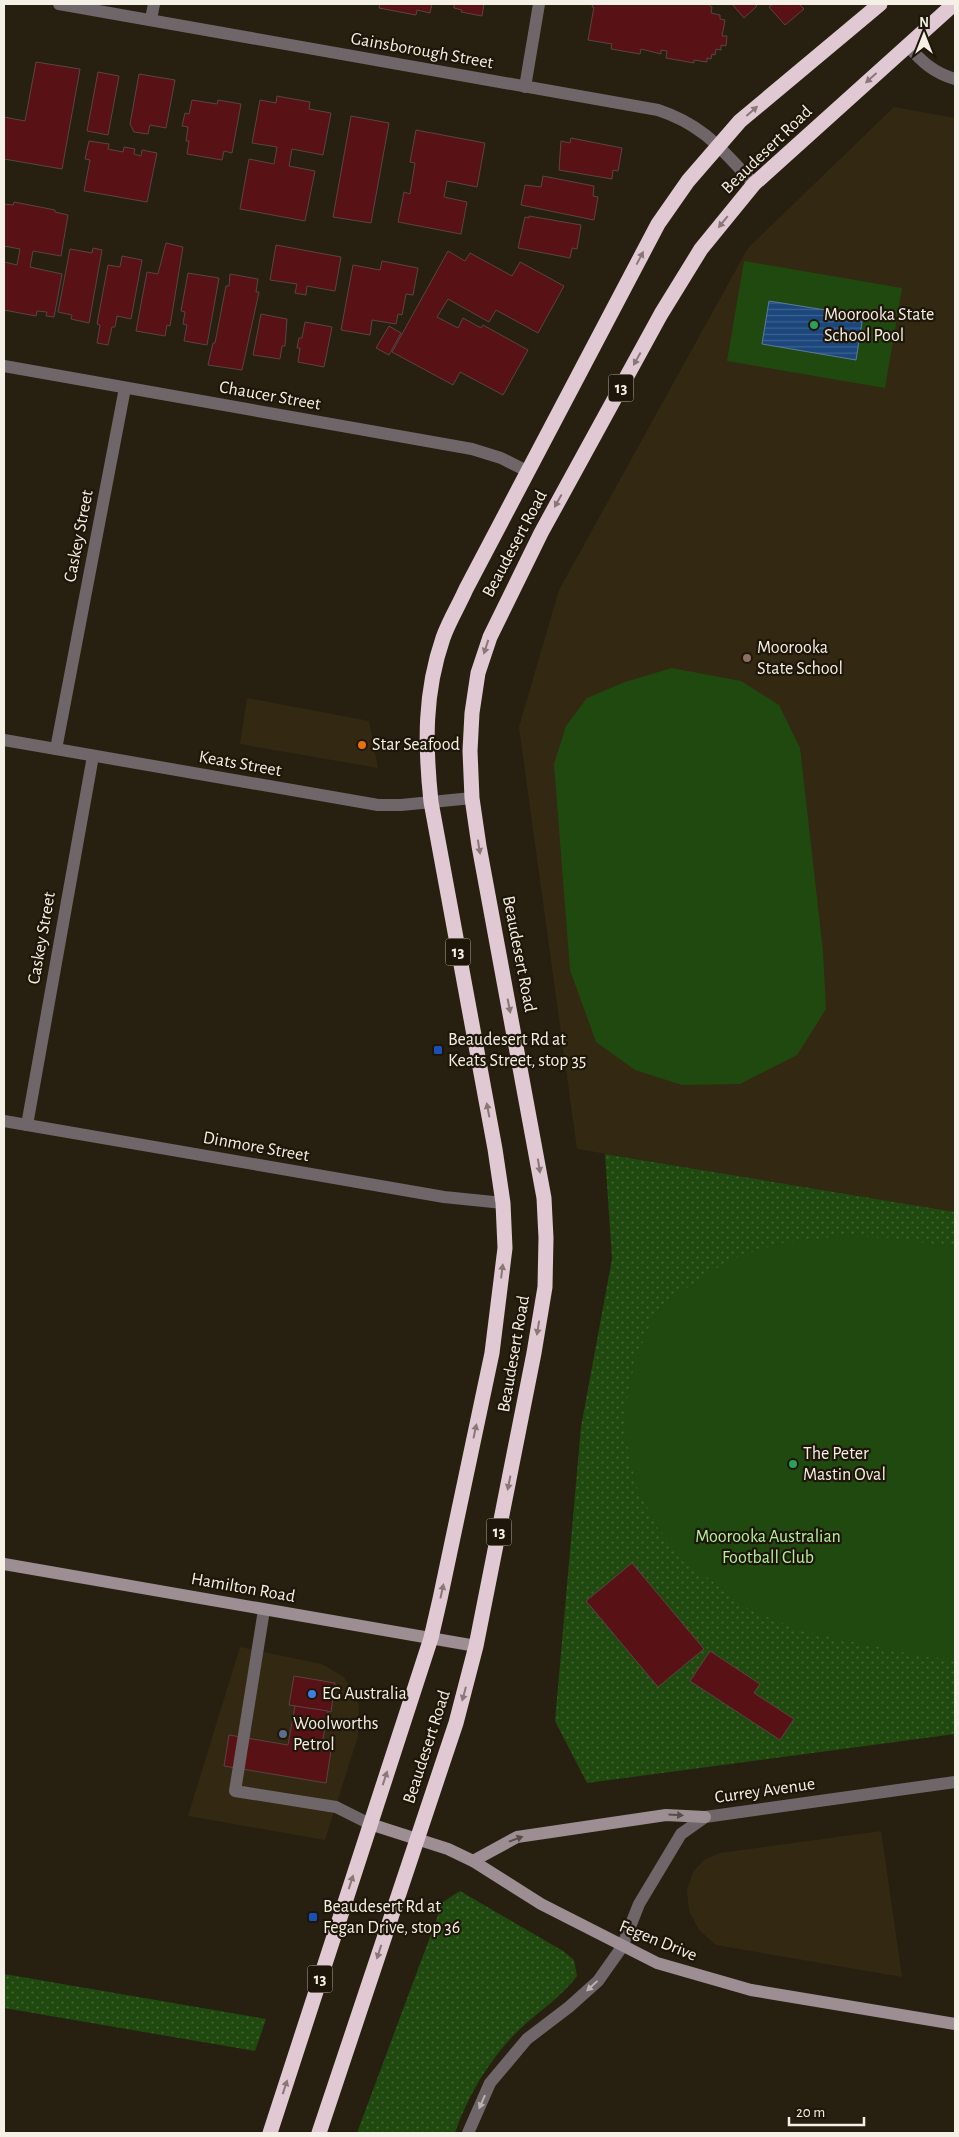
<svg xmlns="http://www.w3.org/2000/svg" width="959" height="2137" viewBox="0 0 959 2137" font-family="'Alegreya Sans',sans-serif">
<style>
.built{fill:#332812}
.park{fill:url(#park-dots)}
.pitch{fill:#20490f}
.water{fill:url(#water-rules);stroke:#5c7a9c}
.building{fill:#581215;stroke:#584443}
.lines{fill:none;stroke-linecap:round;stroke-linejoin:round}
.lane{stroke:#6f666a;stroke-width:12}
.street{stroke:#6f666a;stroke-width:12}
.secondary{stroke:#9d8e94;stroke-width:12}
.highway{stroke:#e0c9d2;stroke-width:15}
.oneway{fill:#897877}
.oneway2{fill:#574c47}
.oneway3{fill:#b9b2ae}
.leisure-dot{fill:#2e9e5b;stroke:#1e1608;stroke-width:2}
.education-dot{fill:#8d6e63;stroke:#1e1608;stroke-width:2}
.food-dot{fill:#e8710a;stroke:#1e1608;stroke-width:2}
.transit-dot{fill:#1a4fb4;stroke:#1e1608;stroke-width:2}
.shop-dot{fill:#3f7fe0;stroke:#1e1608;stroke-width:2}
.service-dot{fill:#5c6f8a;stroke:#1e1608;stroke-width:2}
.labels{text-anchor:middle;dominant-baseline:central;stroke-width:4.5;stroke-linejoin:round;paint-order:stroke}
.shield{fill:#1e1608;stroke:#b4afa3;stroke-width:1}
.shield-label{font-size:16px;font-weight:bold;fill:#f5f0e6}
.street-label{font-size:18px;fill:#f5f0e6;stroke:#1e1608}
.poi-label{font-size:18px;fill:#f5f0e6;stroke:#1e1608;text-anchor:start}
.park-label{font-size:18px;fill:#b2f29c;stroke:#1e1608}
</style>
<defs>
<pattern id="park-dots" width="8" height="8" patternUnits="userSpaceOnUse" patternTransform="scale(1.25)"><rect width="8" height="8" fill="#20490f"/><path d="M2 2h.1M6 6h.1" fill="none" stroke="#416432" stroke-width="1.8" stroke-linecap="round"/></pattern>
<pattern id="water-rules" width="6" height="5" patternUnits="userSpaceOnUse" patternTransform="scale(1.25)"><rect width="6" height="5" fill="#1b477c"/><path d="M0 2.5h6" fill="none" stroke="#3d628f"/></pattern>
</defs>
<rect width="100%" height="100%" fill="#272011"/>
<!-- built -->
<g class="built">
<path d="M894,107L955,118V1212L577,1149L519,727L559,590L748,248Z"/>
<path d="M247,698L369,721L378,768L240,744Z"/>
<path d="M240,1647L322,1664L344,1677L359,1705L358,1736L325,1840L188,1816Z"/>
<path d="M881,1831L902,1977L716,1945L699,1930L689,1911L687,1890L693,1872L704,1860L720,1853Z"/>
</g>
<!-- park -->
<g class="park">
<path d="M605,1154L955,1212V1734L587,1783L555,1721L581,1427L612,1259Z"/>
<path d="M460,1891L563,1951L574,1960L577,1976C561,1998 537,2012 518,2031C490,2058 467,2097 455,2133H357L443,1902Z"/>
<path d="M4,1974L266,2019L255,2051L4,2008Z"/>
</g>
<!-- pitch -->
<g class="pitch">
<path d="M744,261L902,288L885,388L727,361Z"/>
<path d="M672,668L741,681L779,705L800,748L823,951L826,1009L797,1055L740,1084L682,1085L635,1070L596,1042L570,970L554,764L566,726L587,698L625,682Z"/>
<path d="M843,1236L892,1238L955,1247V1659L926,1657L805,1632L750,1610L691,1565L657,1527L636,1485L627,1442L625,1408L635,1361L652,1319L685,1289L731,1259L781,1243Z"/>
</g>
<!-- water -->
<path class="water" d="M769,301L863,316L856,360L762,344Z"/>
<!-- building -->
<g class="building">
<path d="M380,4H432L430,13L417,10L416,15L379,8Z"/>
<path d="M454,4H484L482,16L461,12L462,10L454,8Z"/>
<path d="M593,4H710V6L712,7L711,13L720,15V19L725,20L722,36H727L726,46L721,45V50L716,49L715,55L712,54L711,59L707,58V62L694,60V63L666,58L667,51L661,50V54L641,49L640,54L611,49L612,44L588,40L594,7H592Z"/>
<path d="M732,4H754L757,6L744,18Z"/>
<path d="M773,4H799L804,9L785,25L769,7Z"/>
<path d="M36,62L80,69L62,169L4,159V117L25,121Z"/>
<path d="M98,72L119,76L108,135L87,131Z"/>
<path d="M139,74L175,80L166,128L150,125L148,134L134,132L130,124Z"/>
<path d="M277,96L310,102L309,109L331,113L323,155L292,149L289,166L315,171L305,221L240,209L249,159L274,164L277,147L252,143L260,100L276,103Z"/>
<path d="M192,100L217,104L218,100L241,104L232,153L224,151L222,160L187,154L189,141H186L188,127L182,126L185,113L189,114Z"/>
<path d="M351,116L389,123L371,223L333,217Z"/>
<path d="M416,130L485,143L477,187L447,181L444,197L467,202L461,234L398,222L404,192L410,194L415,163L410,162Z"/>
<path d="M571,138L622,148L618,171L613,170L612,179L559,170L561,141L570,143Z"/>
<path d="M89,141L109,144L108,149L123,152L124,147L135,149L134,154L141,156L142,150L157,153L147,202L84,191L90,160L85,159Z"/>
<path d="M543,176L594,186L593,196L598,197L594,220L521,205L525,185L541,187Z"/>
<path d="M14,202L55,210V212L68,215L61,256L33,251L30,267L62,274L54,317L46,316L47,312L37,311L36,316L4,310V262L17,265L20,249L4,246V204L13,205Z"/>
<path d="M529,216L581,225L577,249L572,248L570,258L518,248L525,217L529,218Z"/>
<path d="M166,243L183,247L170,326L167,325L165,336L136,331L147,272L158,274Z"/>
<path d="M276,245L341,257L335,291L307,286L306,295L295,293L297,284L270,280Z"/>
<path d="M93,248L102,250L89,323L71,319L72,315L58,312L70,249L92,253Z"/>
<path d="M448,251L465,261L470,253L512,276L520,262L564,286L538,333L496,310L489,322L448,299L437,317L458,328L463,318L481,328L483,325L528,350L503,395L460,372L453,385L392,352Z"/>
<path d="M122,256L142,260L131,319L117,316L115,327H112L108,345L97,343L100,325L97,324L108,265L120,267Z"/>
<path d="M382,261L418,268L413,295L406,294L402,315L398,314L396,324L372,320L370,335L341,330L353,265L380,270Z"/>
<path d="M188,273L219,278L207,345L184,341L187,325L183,324L185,312L181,311Z"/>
<path d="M230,274L258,279L256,292H259L242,370L208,365L213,343H215L226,286H229Z"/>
<path d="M261,314L287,319L285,346H282L280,359L253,355Z"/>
<path d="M305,322L332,327L324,367L298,362L300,348H297L299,338H302Z"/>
<path d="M389,326L401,333L389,355L376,348Z"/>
<path d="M632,1563L704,1649L658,1687L586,1601Z"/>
<path d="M710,1651L760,1684L754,1693L794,1719L780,1740L690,1681Z"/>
<path d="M294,1676L335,1683L331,1712L289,1705Z"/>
<path d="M295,1706L328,1711L321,1750L331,1751L326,1783L224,1766L229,1735L288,1745Z"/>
</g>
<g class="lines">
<!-- lane -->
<path class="lane" d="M264,1610L235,1791L336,1807L370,1824"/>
<!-- street -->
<g class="street">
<path d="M59,4L658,110C704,125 722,150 754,184"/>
<path d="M151,19L154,4"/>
<path d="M907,45C922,62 934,73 955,79"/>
<path d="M525,87L539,4"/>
<path d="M4,366L472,449L501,458L527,471"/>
<path d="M4,740L378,805H401L472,798"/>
<path d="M56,749L125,388"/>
<path d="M4,1121L444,1197L503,1203"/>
<path d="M27,1125L93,756"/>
<path d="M468,2133L490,2083L527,2039L569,2007L598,1981L622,1947L639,1904L681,1834L705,1817L955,1782"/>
</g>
<!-- secondary -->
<g class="secondary">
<path d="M4,1564L476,1646"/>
<path d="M370,1824L448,1849L473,1861L541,1904L657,1963L751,1990L955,2024"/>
<path d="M473,1861L517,1837L666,1815L705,1817"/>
</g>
<!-- highway -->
<g class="highway">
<path d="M270,2133L431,1638L440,1599L492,1353L505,1248L503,1203L495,1149L431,802C425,745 424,693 443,638C449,621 459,605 466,589L658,224L688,181L740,121L880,4"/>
<path d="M319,2133L456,1723L476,1646L534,1353L545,1287L546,1238L544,1198L479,846L472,798L470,751L472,713L478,673L490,637L541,533L661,314L701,249L754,184L954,4"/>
</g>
</g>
<!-- one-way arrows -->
<defs><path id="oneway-solid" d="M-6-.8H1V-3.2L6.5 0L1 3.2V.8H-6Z" transform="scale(1.25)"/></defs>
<g class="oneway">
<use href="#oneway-solid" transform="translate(871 78) rotate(138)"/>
<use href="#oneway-solid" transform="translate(752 111) rotate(-41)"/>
<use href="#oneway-solid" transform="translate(723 222) rotate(129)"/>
<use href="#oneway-solid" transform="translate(640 258) rotate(-62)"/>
<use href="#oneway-solid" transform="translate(637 359) rotate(119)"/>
<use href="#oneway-solid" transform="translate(558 501) rotate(119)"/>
<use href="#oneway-solid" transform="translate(486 647) rotate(108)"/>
<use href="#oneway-solid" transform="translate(479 847) rotate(81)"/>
<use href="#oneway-solid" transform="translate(509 1006) rotate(79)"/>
<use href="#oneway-solid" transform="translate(488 1110) rotate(-101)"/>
<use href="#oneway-solid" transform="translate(539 1166) rotate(81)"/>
<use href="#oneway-solid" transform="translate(502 1271) rotate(-83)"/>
<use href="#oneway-solid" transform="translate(538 1328) rotate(99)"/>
<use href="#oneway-solid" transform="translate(475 1431) rotate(-78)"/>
<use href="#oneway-solid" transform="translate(509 1483) rotate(101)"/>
<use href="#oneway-solid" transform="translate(442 1591) rotate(-78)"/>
<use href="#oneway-solid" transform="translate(464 1694) rotate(105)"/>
<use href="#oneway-solid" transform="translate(385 1778) rotate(-72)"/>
<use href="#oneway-solid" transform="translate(351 1882) rotate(-72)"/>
<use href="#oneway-solid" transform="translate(379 1952) rotate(108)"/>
<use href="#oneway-solid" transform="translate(285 2087) rotate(-72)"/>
</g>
<g class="oneway2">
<use href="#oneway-solid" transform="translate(676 1815) rotate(4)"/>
<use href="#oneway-solid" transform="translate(516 1839) rotate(-20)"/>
</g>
<g class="oneway3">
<use href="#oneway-solid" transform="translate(592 1986) rotate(137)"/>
<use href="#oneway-solid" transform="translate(482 2102) rotate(114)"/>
</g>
<!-- markers -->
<g class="leisure-dot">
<circle cx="814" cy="325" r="5"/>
<circle cx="793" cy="1464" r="5"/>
</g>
<circle class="education-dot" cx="747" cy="658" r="5"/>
<circle class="food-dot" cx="362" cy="745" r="5"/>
<g class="transit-dot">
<rect x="433" y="1045" width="10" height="10" rx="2.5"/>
<rect x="308" y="1912" width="10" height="10" rx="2.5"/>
</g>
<circle class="shop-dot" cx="312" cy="1694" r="5"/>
<circle class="service-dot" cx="283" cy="1734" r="5"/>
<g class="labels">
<!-- shield labels -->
<g class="shield">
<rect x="608.5" y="374.5" width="25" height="27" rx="4"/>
<rect x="445.5" y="938.5" width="25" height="27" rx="4"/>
<rect x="486.5" y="1518.5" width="25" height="27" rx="4"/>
<rect x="307.5" y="1965.5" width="25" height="27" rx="4"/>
</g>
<g class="shield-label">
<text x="621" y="388">13</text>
<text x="458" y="952">13</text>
<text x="499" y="1532">13</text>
<text x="320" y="1979">13</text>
</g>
<!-- street labels -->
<g class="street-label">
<text transform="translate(422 51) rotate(10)">Gainsborough Street</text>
<text transform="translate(767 150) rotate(-44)">Beaudesert Road</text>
<text transform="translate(270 396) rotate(10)">Chaucer Street</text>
<text transform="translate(79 536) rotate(-79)">Caskey Street</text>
<text transform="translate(515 544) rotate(-62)">Beaudesert Road</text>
<text transform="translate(240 764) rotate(10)">Keats Street</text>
<text transform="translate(42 938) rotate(-80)">Caskey Street</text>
<text transform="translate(519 954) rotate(79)">Beaudesert Road</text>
<text transform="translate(256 1147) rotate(10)">Dinmore Street</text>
<text transform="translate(514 1354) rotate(-80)">Beaudesert Road</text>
<text transform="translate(243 1588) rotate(10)">Hamilton Road</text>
<text transform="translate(427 1747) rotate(-72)">Beaudesert Road</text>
<text transform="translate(765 1791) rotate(-8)">Currey Avenue</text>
<text transform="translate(658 1941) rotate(22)">Fegen Drive</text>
</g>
<!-- poi labels -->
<g class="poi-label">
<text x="824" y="315">Moorooka State<tspan x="824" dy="21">School Pool</tspan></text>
<text x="757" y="648">Moorooka<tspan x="757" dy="21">State School</tspan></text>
<text x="372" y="745">Star Seafood</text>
<text x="448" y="1040">Beaudesert Rd at<tspan x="448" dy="21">Keats Street, stop 35</tspan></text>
<text x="803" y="1454">The Peter<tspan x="803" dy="21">Mastin Oval</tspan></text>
<text x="322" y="1694">EG Australia</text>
<text x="293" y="1724">Woolworths<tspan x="293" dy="21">Petrol</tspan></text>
<text x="323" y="1907">Beaudesert Rd at<tspan x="323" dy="21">Fegan Drive, stop 36</tspan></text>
</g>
<!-- park labels -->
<g class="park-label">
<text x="768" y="1537">Moorooka Australian<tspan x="768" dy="21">Football Club</tspan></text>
</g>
</g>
<!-- border -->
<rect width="959" height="2137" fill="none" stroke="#f5f0e6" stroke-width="10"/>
<!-- north arrow -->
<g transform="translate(924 35)" stroke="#1e1608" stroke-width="4" paint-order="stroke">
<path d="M0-4L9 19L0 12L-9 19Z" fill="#f5f0e6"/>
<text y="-8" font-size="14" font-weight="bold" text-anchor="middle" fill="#f5f0e6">N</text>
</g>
<!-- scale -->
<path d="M789 2117v8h75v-8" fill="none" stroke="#f5f0e6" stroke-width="2.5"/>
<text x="796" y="2117" font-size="15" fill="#f5f0e6" stroke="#1e1608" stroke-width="4" paint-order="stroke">20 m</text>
</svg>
